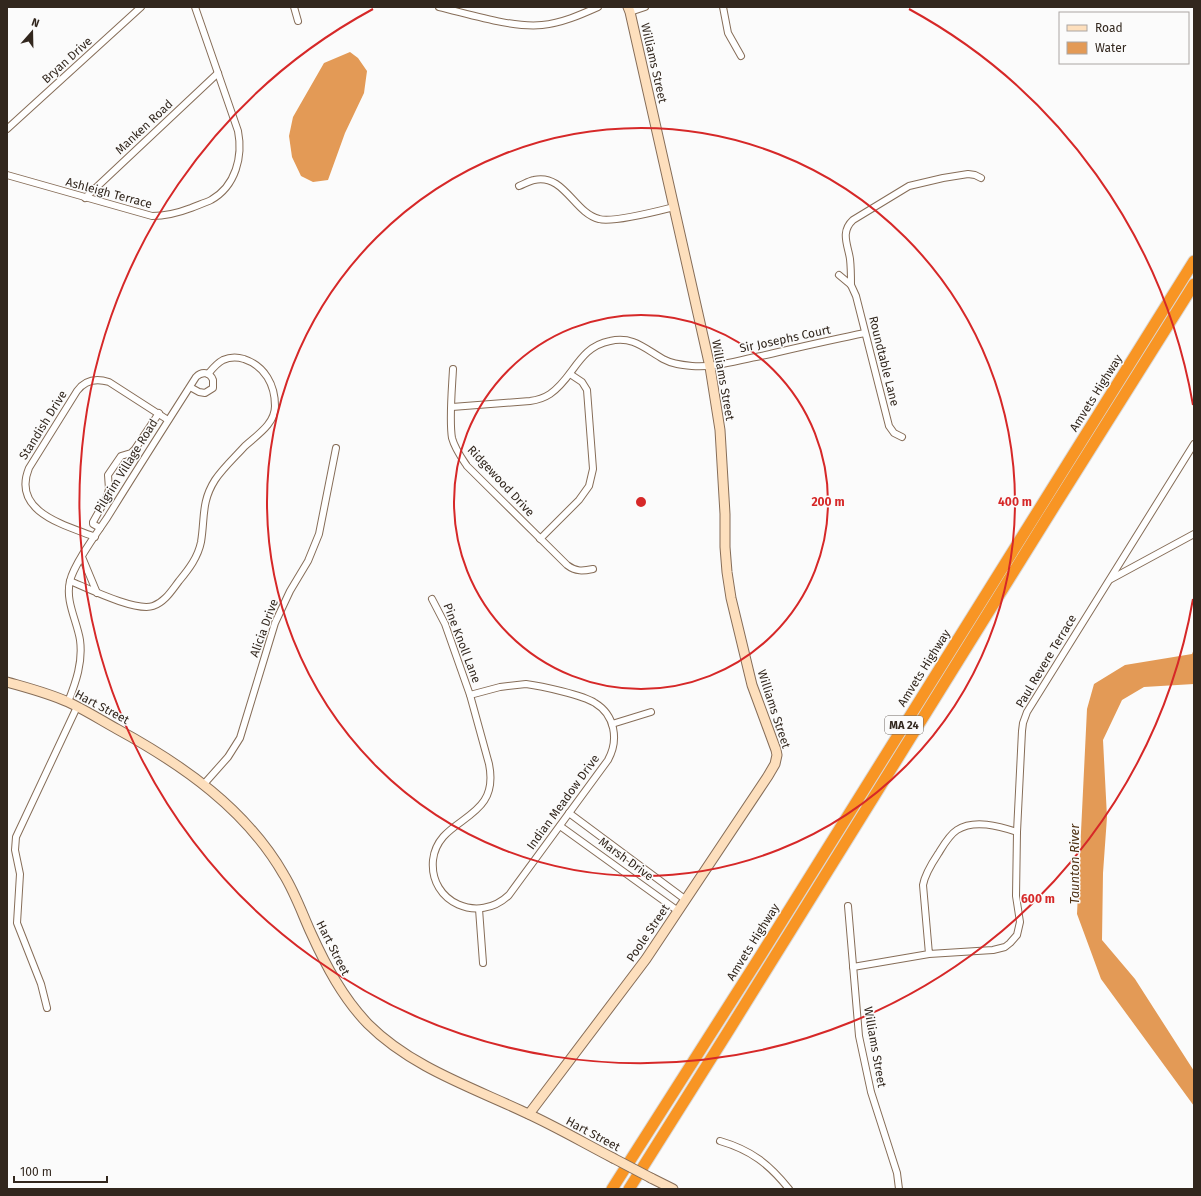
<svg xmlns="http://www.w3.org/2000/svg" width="1201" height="1196" viewBox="0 0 1201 1196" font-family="'Fira Sans',sans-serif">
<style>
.water{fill:#e39a56}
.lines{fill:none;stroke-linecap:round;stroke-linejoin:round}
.street-casing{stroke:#866d58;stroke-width:8}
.secondary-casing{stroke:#866d58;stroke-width:11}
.highway-casing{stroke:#dad8d6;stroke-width:13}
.street{stroke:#fff;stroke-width:6}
.secondary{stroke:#fddfbd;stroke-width:9}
.highway{stroke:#f89524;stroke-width:11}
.secondary-bridge-casing{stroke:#866d58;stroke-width:11;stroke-linecap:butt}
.secondary-bridge{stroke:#fddfbd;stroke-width:9}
.ring{fill:none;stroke:#d62828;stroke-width:2}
.labels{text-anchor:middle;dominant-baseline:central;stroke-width:3;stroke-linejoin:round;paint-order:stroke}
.shield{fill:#fbfbfb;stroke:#6e6760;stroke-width:1}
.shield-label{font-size:11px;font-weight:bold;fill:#32271e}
.street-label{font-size:12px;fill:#32271e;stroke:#fbfbfb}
.water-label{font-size:13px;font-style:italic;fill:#513316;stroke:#fbfbfb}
.centre{fill:#d62828;stroke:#fbfbfb;stroke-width:2}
.ring-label{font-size:12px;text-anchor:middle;font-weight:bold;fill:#d62828;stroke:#fbfbfb;stroke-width:3;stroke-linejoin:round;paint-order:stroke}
</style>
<rect width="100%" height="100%" fill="#fbfbfb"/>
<!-- water -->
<g class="water">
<path d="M350,52L358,58L367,71L364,93L345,133L328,180L313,182L301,176L292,157L289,136L293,117L324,63Z"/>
<path d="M1194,649V684L1144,687L1122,700L1103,740L1107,817L1103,873L1102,940L1135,979L1194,1071V1106L1101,979L1077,914L1087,709L1094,684L1125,665L1192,654Z"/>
</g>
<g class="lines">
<defs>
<g id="street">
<path d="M294,7L298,21"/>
<path d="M439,7C469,14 512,28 542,25C562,23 580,15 598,7"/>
<path d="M723,7L728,33L741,56"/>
<path d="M630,12L645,7"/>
<path d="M7,129L141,7"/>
<path d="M7,175L152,216C166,216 178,213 191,208C198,205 205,203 211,200C236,186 243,156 238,131L195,7"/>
<path d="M519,186C524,184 529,181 534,180C564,173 574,213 599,219C613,223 658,211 674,207"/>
<path d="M85,198L218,73"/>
<path d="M839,275L851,285L856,296L889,426L894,433L902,437"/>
<path d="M851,285C851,277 851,268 850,259C848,245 840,232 853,220L909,186L943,178L968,174L975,175L981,178"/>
<path d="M453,369C452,389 449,420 452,438C455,449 461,457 467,466L567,565C576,572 583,571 593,569"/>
<path d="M452,407L530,401C538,400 544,398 550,394C574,378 578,347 610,341C633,336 644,348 663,359C672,364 682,365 692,366C715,368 738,360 761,356C796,348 830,340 865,333"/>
<path d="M100,528L93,524V522L107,497L109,489L108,475L121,456L131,453L135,449L159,413"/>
<path d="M95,537C65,525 11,512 29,468L77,391C85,380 96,378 109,382L168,420"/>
<path d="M540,539L579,500L589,486L593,469L587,390L582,382L570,374"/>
<path d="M82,557L97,593"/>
<path d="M1111,579L1194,534"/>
<path d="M70,581C87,588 136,612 153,606C165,602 172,590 179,581C189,569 198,557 201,542C205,518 201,502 215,480C223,468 235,457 245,446C257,435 275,424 275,406C275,385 265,366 244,359C237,357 230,357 223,360C217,363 213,368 208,374"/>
<path d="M432,599L445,624L470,695"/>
<path d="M526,684C541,686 583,695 595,703C615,715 619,740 608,760L509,895C479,924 429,903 433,860C438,815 501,823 489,764L470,695L500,687Z"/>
<path d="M68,702C76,682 83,662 80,640C77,621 65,601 70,581C74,564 96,534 107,518C136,471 166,424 196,377C202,371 210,372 213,380V388L205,393L199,392L190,387"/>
<path d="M612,724L651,712"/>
<path d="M204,784L228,757L240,738L275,623L290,591L308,561L319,534L336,448"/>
<path d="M569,813L686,900"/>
<path d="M560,826L678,911"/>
<path d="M1017,832L1022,731L1023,723L1027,712L1194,444"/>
<path d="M848,906L859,1036L871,1092L897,1173L899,1189"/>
<path d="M479,909L483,963"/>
<path d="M853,967L929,954L993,950L1005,947L1010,943L1017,935L1020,922L1016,896L1017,832C999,826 974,819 957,830C949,835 943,846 938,854C932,863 925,874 923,885L929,954"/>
<path d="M47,1008L41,984L17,923L20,874L15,850L16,837L77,707"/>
<path d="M720,1141C751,1150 769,1164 789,1189"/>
</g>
<g id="secondary">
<path d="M7,682C28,688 48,693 68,702C85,710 101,720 117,729C183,765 246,809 284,875C295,893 302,913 311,933C326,966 343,998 368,1024C411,1067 471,1087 524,1112C555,1126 584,1143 613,1158"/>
<path d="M529,1114L646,959L768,776L775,764L777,755L776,750L752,685L731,598L727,572L725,547V514L720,430L710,367L630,12L628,7"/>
<path d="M651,1178L673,1189"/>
</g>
<g id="highway">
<path d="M612,1189L759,958L1194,261"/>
<path d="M629,1189L729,1030L1047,518L1194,284"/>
</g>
</defs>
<!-- street casing -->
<use href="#street" class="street-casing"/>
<!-- secondary casing -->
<use href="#secondary" class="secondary-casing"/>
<!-- highway casing -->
<use href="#highway" class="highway-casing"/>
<!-- street -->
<use href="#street" class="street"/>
<!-- secondary -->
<use href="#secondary" class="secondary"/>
<!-- highway -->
<use href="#highway" class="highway"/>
<defs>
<path id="secondary-bridge" d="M613,1158L651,1178"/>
</defs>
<!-- secondary-bridge casing -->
<use href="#secondary-bridge" class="secondary-bridge-casing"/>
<!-- secondary-bridge -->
<use href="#secondary-bridge" class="secondary-bridge"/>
</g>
<!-- distance rings -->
<g class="ring">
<circle cx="641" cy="502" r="187"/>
<circle cx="641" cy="502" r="374"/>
<path d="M1193 599A561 561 0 1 1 373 9M909 9A561 561 0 0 1 1193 405"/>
</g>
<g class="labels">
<!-- shield labels -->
<rect class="shield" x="885" y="716" width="38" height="18" rx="3"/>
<g class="shield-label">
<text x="904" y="725">MA 24</text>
</g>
<!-- street labels -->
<g class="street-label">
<text transform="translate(67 60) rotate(-42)">Bryan Drive</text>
<text transform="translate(654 63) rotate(77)">Williams Street</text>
<text transform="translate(144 127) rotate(-43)">Manken Road</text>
<text transform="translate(109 193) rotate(15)">Ashleigh Terrace</text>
<text transform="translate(785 339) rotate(-12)">Sir Josephs Court</text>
<text transform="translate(884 361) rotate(76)">Roundtable Lane</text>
<text transform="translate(723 380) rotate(80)">Williams Street</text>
<text transform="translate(1096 393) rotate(-58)">Amvets Highway</text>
<text transform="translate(43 425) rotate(-58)">Standish Drive</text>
<text transform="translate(126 466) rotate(-58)">Pilgrim Village Road</text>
<text transform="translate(501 481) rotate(47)">Ridgewood Drive</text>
<text transform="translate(264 628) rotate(-70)">Alicia Drive</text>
<text transform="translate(462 643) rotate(69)">Pine Knoll Lane</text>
<text transform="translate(1046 661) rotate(-59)">Paul Revere Terrace</text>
<text transform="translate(924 668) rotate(-58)">Amvets Highway</text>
<text transform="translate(102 707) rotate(28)">Hart Street</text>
<text transform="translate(774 709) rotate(72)">Williams Street</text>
<text transform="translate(563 802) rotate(-54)">Indian Meadow Drive</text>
<text transform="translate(626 859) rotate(36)">Marsh Drive</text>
<text transform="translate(648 933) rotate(-56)">Poole Street</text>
<text transform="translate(753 942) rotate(-58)">Amvets Highway</text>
<text transform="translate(333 948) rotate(63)">Hart Street</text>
<text transform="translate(875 1047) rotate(80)">Williams Street</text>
<text transform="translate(593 1134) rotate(28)">Hart Street</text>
</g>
<!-- water labels -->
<g class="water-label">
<text transform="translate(1074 864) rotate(-90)">Taunton River</text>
</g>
</g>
<circle cx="641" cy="502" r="6" class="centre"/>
<g class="ring-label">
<text x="828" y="506">200 m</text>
<text x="1015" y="506">400 m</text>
<text x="1038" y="903">600 m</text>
</g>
<!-- border -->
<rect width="1201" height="1196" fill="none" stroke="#32271e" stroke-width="16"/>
<!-- legend -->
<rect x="1059" y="12" width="130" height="52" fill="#fbfbfb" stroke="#aba6a3"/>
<rect x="1067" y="25" width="20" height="6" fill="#fddfbd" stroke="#aba6a3"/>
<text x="1095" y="32" font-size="12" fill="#32271e">Road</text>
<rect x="1067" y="42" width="20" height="12" fill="#e39a56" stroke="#aba6a3"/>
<text x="1095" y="52" font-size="12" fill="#32271e">Water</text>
<!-- north arrow -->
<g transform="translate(32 32) rotate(20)" stroke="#fbfbfb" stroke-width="3" paint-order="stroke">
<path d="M0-3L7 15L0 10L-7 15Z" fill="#32271e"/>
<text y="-6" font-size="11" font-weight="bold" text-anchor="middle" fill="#32271e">N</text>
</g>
<!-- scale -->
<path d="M14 1176v6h93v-6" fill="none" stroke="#32271e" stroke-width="2"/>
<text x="20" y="1176" font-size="12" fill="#32271e" stroke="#fbfbfb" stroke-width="3" paint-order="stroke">100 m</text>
</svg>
